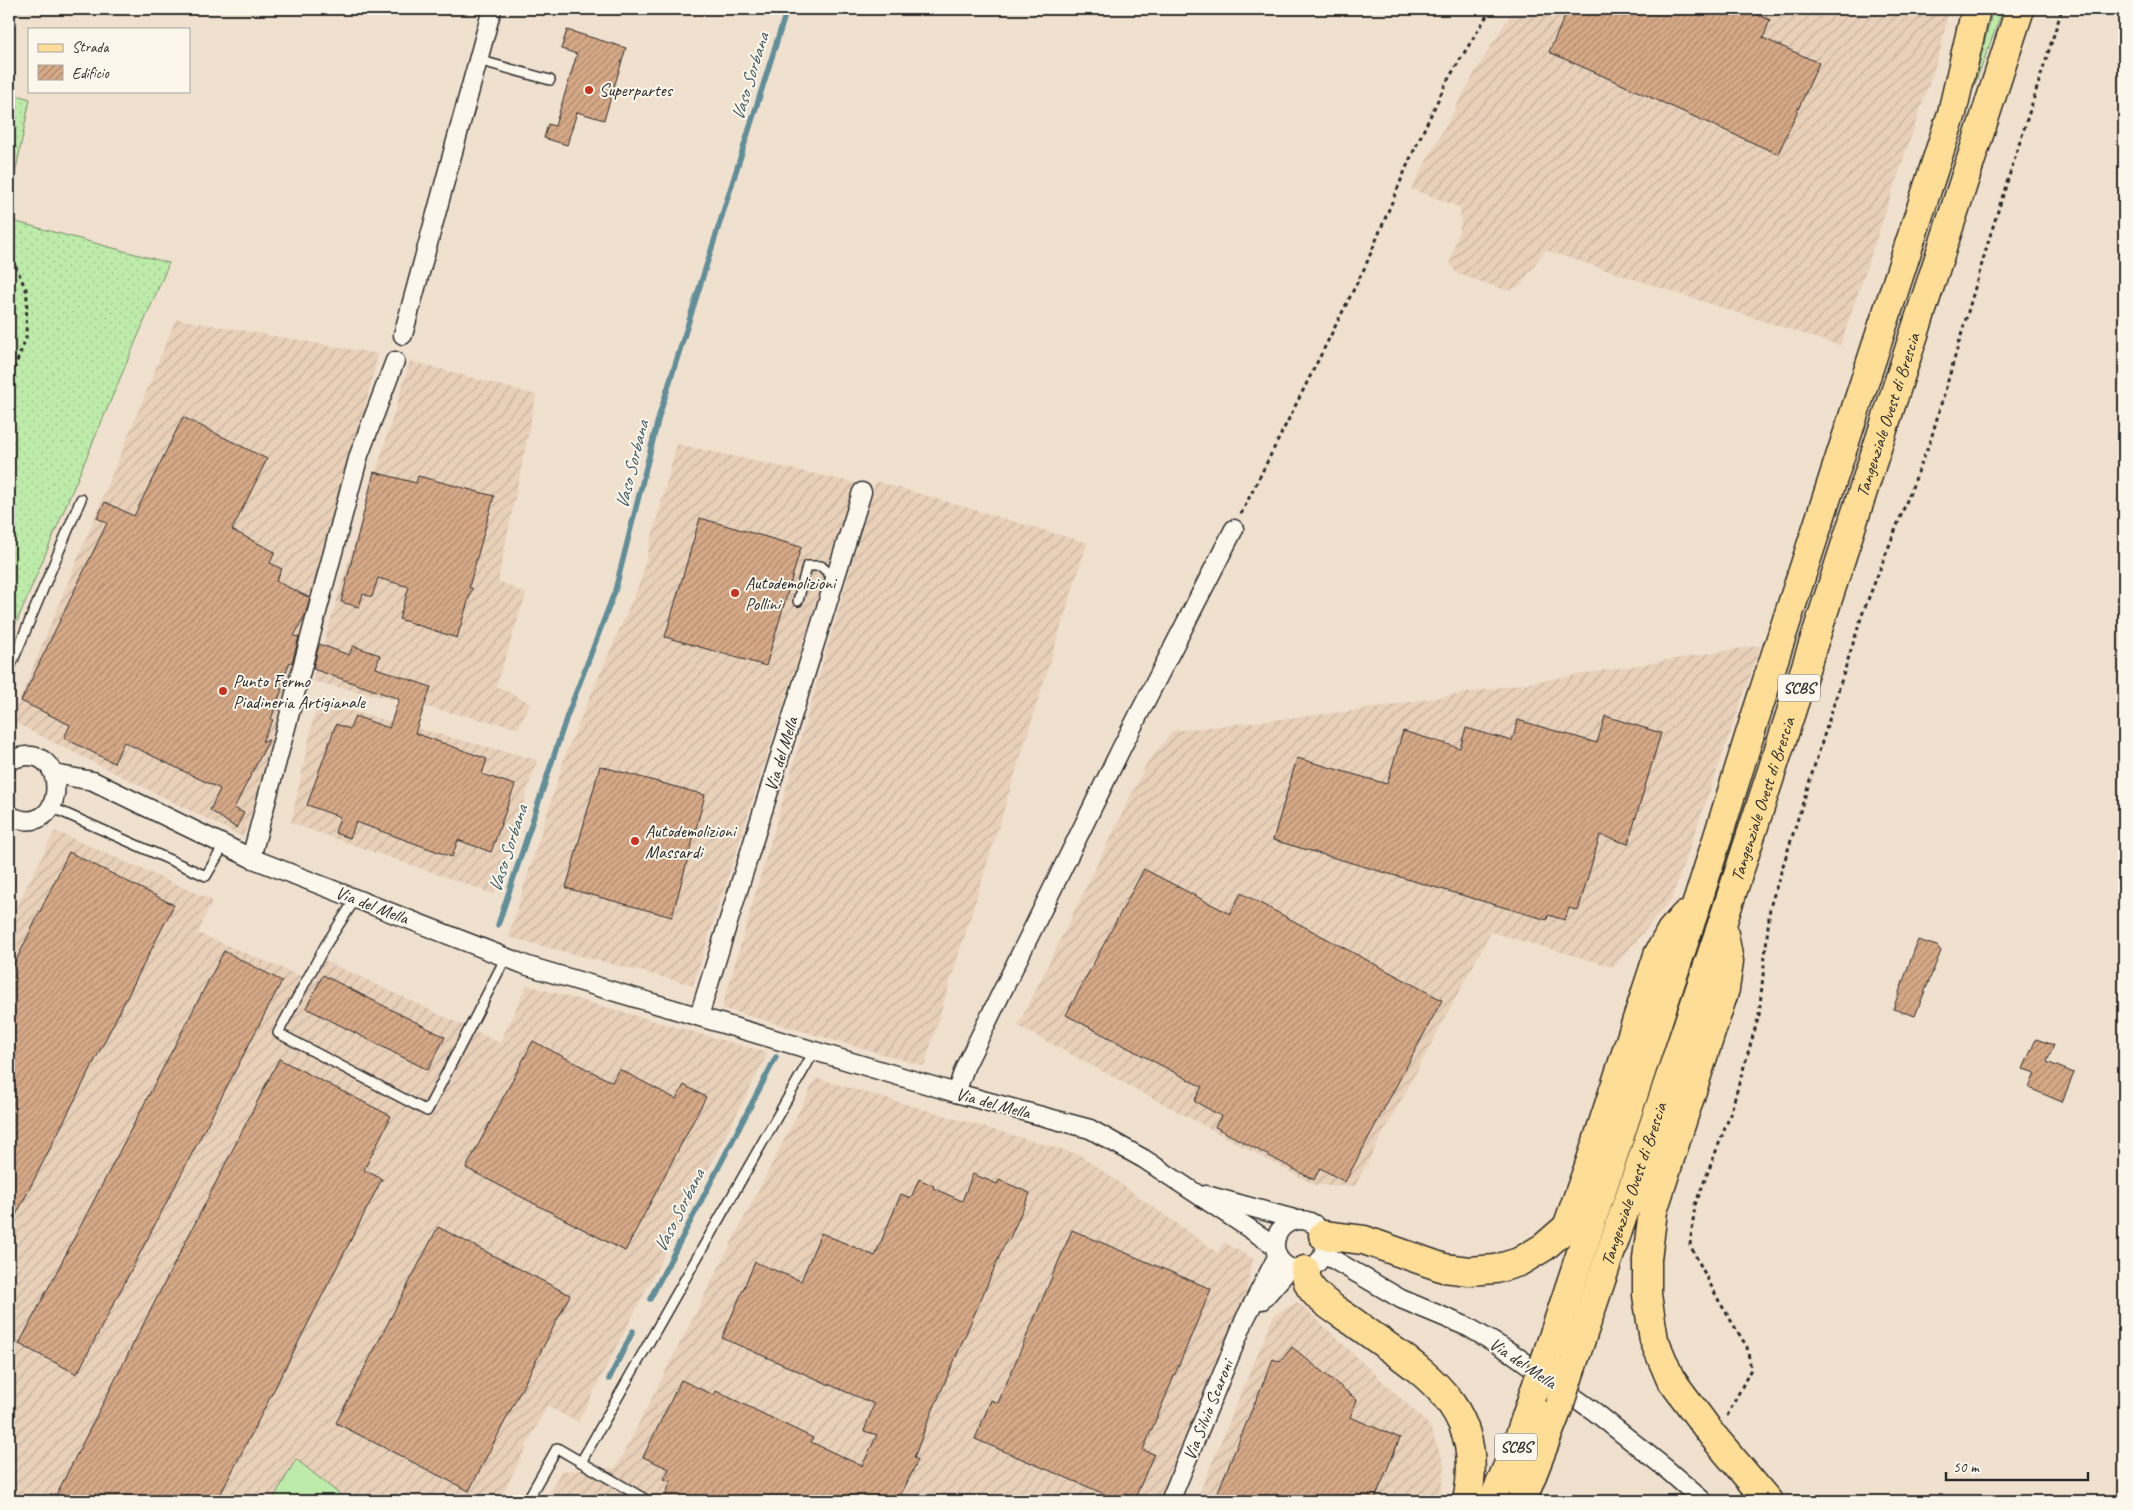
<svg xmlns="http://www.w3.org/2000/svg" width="2133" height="1510" viewBox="0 0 2133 1510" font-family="Caveat,sans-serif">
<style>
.industrial{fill:url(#industrial-furrows)}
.green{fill:#bdeba9;stroke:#748b6a}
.garden{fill:url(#garden-dots);stroke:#748b6a}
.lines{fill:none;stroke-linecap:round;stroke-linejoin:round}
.stream{stroke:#608e99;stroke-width:5.5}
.building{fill:url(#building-hatch);stroke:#2b2b2b}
.service-casing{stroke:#2b2b2b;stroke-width:12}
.minor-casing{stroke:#2b2b2b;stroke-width:21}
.primary-casing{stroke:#2b2b2b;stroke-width:31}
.path{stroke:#2b2b2b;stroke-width:3;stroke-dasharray:4 4;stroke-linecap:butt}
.service{stroke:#fbf7ec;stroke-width:9}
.minor{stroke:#fbf7ec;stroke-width:18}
.primary{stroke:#fedd96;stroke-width:28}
.primary-bridge-casing{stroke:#2b2b2b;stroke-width:31;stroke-linecap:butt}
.primary-bridge{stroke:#fedd96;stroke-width:28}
.poi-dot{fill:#c8321e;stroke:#fbf7ec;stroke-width:2}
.labels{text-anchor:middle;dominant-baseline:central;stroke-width:4;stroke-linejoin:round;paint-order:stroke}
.shield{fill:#fbf7ec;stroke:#696865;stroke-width:1}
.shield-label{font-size:16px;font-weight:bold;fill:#2b2b2b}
.poi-label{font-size:18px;fill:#2b2b2b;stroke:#fbf7ec;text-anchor:start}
.street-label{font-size:18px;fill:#2b2b2b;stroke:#fbf7ec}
.water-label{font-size:19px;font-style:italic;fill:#455d62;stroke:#fbf7ec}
</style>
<defs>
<pattern id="industrial-furrows" width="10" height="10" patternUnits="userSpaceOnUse" patternTransform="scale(1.25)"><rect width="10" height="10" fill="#e8d0b9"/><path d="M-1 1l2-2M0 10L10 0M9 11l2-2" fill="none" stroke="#c7b39f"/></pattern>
<pattern id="garden-dots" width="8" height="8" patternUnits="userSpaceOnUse" patternTransform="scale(1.25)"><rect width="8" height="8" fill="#bdeba9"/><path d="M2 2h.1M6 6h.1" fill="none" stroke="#a3ca92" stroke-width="1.8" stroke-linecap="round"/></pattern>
<pattern id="building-hatch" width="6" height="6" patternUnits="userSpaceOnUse" patternTransform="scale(1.25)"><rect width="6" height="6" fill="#d6a987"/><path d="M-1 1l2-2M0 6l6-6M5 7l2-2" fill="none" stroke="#ae8a6f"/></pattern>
</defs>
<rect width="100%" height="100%" fill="#f0e0ce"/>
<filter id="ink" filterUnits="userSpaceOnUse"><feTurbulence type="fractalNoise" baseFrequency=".02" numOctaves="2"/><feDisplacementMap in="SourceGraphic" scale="10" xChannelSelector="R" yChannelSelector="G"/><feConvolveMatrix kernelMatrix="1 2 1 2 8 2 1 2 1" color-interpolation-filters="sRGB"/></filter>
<g filter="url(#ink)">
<!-- industrial -->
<g class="industrial">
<path d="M1514,9H1949L1940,51L1840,346L1545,250L1521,285L1508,291L1456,273L1450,263L1461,223L1460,207L1411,189L1477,69Z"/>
<path d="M176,319L378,354L304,657L243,837L11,721Z"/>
<path d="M410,361L536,395L498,581L526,594L496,686L530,703L518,728L312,681Z"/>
<path d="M677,444L855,483L693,985L508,937L567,750L640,582Z"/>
<path d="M876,481L1087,543L924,1066L722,1008Z"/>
<path d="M1761,645L1672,898L1614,967L1491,932L1355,1186L1315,1185L1018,1026L1146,765L1173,731L1354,711Z"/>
<path d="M317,702L537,760L494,894L291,823Z"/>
<path d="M55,831L212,900L198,933L314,982L322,959L500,1043L527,985L768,1053L578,1422L547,1406L499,1501H348L296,1460L272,1501H9V921Z"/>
<path d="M816,1078L1080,1155L1218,1253L1224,1242L1253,1259L1245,1294L1161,1501H545L561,1471L616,1468Z"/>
<path d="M1298,1302L1429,1425L1445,1466L1439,1501H1196L1274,1315Z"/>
</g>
<!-- green -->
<g class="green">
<path d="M1993,9H2003L1972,92Z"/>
<path d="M296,1459L348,1501H272Z"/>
</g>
<!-- garden -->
<g class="garden">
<path d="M9,93L30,99L9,205Z"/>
<path d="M9,220L169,263L9,640Z"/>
</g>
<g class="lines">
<!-- stream -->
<g class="stream">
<path d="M498,925L567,716L615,591L659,416L787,9"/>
<path d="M650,1299L776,1057"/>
<path d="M609,1379L633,1331"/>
</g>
</g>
<!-- building -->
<g class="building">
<path d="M1568,9H1744L1770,20L1763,38L1819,63L1778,154L1549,52Z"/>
<path d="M567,30L626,48L604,120L577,112L567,145L544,138L548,124L555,126L577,54L561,49Z"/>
<path d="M183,417L267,459L232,530L275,552L270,563L282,569L276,581L310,598L306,613L294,636L299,637L292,663L290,662L279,688L282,689L271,719L273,720L262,741L269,740L234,808L244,813L236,828L210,810L220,789L124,742L114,763L64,738L70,725L21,701L107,523L97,518L105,502L134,516Z"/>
<path d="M374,472L416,483L418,476L494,496L469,587L472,588L457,638L399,619L409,587L378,578L372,597L363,594L359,607L341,602Z"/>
<path d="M700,518L801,547L766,666L665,637Z"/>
<path d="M319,644L349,655L353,646L380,655L376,668L431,687L415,733L487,759L482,774L515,785L491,852L458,840L452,857L356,822L350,838L335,833L340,817L307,805L336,724L350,729L355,716L389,728L399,699L313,669Z"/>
<path d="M1605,716L1661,733L1628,844L1600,835L1578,911L1569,908L1565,920L1548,915L1547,920L1273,840L1297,758L1387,784L1403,731L1460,748L1466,728L1512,741L1518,720L1597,743Z"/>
<path d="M600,766L705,795L672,917L566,888Z"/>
<path d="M69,852L174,905L9,1229V975Z"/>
<path d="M1144,869L1230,914L1241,893L1442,1000L1345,1182L1320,1168L1314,1180L1215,1127L1221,1116L1194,1101L1202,1087L1066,1015Z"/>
<path d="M1918,940L1937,946L1941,951L1915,1016L1893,1009Z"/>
<path d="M224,951L282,981L77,1374L19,1344Z"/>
<path d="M323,975L445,1037L428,1070L306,1008Z"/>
<path d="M2036,1039L2054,1045L2047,1062L2074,1073L2062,1102L2029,1088L2035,1073L2023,1069Z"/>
<path d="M533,1041L612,1082L619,1069L676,1099L684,1085L706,1097L625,1251L466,1168Z"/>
<path d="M279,1059L391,1116L364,1170L382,1179L217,1501H53Z"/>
<path d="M973,1174L997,1184L999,1180L1030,1193L1009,1240L1007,1239L926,1426L914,1458L918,1460L898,1501H662L671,1482L664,1479L669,1469L643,1457L681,1380L714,1395L716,1391L813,1438L811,1442L862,1466L877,1435L864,1431L874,1404L722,1338L755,1262L801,1281L821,1233L875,1256L901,1194L911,1198L919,1179L934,1186L933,1188L962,1201Z"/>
<path d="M438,1227L570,1295L469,1491L336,1423Z"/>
<path d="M1072,1230L1211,1289L1143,1450L1154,1454L1135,1498L1124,1493L1121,1501L975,1439L991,1400L998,1403Z"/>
<path d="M1292,1347L1357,1400L1350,1417L1400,1438L1374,1501H1214L1273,1359L1280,1362Z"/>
</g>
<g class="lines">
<defs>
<g id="service">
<path d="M478,60L550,80"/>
<path d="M798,601L807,566H821L835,579"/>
<path d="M9,670L81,499"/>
<path d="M51,807L206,876L224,845"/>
<path d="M356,898L325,946L278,1033L427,1111L506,957"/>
<path d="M581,1462L815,1050"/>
<path d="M527,1501L557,1448L648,1501"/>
</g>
<g id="minor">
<path d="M403,335L492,9"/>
<path d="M9,761C72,731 70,846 9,815"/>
<path d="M54,774L93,781L251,858L528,966L956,1093L1090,1129L1144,1159L1274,1245"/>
<path d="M251,858L359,455L395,361"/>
<path d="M699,1016L862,492"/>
<path d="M956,1093L965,1067L1122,747L1234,529"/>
<path d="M1206,1195L1294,1219"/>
<circle cx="1300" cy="1245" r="25"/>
<path d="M1324,1254L1401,1299L1468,1327L1512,1353L1595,1412L1664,1467L1703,1501"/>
<path d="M1262,1300L1290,1268"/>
<path d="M1170,1501L1245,1319L1277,1257"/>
</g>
<g id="primary">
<path d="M1723,929L1729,961L1725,989L1653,1211L1647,1259V1295L1654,1340L1670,1378L1713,1436L1768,1501"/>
<path d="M1323,1235L1364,1240L1444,1268L1469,1271L1496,1269L1519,1262L1544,1247L1567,1227L1589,1166L1658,955L1671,931L1684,916"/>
<path d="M1305,1270C1306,1275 1307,1283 1311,1288C1320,1301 1339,1312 1352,1321C1420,1371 1488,1403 1467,1501"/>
<path d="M1548,1352L1699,897L1755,718L1952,113L1976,9"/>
<path id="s1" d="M1572,1366L1722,924L2020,9"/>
<path d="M1493,1501L1517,1444L1535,1390"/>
<path d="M1522,1501L1559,1406"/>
</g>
</defs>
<!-- service casing -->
<use href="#service" class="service-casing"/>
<!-- minor casing -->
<use href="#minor" class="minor-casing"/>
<!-- primary casing -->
<use href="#primary" class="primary-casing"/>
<!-- path -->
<g class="path">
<path d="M9,251L27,292L26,338L9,382"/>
<path d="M1241,514L1365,267L1409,161L1447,81L1491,9"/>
<path d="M1727,1416L1751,1369L1747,1347L1719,1301L1690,1245L1695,1205L1729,1118L1759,1015L1770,907L1862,615L1931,439L1990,236L2062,9"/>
</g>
<!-- service -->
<use href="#service" class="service"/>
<!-- minor -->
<use href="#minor" class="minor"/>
<!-- primary -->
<use href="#primary" class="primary"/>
<defs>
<g id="primary-bridge">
<path d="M1535,1390L1548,1352"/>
<path d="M1559,1406L1572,1366"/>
</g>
</defs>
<!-- primary-bridge casing -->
<use href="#primary-bridge" class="primary-bridge-casing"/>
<!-- primary-bridge -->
<use href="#primary-bridge" class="primary-bridge"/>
</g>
</g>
<!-- markers -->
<g class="poi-dot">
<circle cx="589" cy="90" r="5"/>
<circle cx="735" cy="593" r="5"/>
<circle cx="223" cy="691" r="5"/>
<circle cx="635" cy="841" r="5"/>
</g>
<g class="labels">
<!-- shield labels -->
<g class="shield">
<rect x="1778" y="674.5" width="42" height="27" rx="4"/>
<rect x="1495" y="1433.5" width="42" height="27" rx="4"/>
</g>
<g class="shield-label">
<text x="1799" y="688">SCBS</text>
<text x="1516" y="1447">SCBS</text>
</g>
<!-- poi labels -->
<g class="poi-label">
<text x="599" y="90">Superpartes</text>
<text x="745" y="583">Autodemolizioni<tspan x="745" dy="21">Pollini</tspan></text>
<text x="233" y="681">Punto Fermo<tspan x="233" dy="21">Piadineria Artigianale</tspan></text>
<text x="645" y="831">Autodemolizioni<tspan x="645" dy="21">Massardi</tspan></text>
</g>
<!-- street labels -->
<g class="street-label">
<text stroke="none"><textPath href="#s1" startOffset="1002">Tangenziale Ovest di Brescia</textPath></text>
<text transform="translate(781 754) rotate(-73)">Via del Mella</text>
<text stroke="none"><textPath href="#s1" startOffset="598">Tangenziale Ovest di Brescia</textPath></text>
<text transform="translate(372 905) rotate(21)">Via del Mella</text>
<text transform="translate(993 1103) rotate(15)">Via del Mella</text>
<text stroke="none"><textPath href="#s1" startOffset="192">Tangenziale Ovest di Brescia</textPath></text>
<text transform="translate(1523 1363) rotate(34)">Via del Mella</text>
<text transform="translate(1208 1410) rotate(-68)">Via Silvio Scaroni</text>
</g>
<!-- water labels -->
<g class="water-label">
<text transform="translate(750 77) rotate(-73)">Vaso Sorbana</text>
<text transform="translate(632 465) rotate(-76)">Vaso Sorbana</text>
<text transform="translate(508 849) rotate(-72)">Vaso Sorbana</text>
<text transform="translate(679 1211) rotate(-63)">Vaso Sorbana</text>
</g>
</g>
<!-- margin -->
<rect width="2133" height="1510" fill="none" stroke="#fbf7ec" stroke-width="30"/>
<rect x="15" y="15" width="2103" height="1480" fill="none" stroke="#2b2b2b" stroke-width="2" filter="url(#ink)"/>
<!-- legend -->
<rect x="28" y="28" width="162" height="65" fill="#fbf7ec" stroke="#a8a59f"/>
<rect x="38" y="44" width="25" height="8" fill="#fedd96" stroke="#a8a59f"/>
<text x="72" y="52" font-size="15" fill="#2b2b2b">Strada</text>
<rect x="38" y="65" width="25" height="15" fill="url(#building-hatch)" stroke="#a8a59f"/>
<text x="72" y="78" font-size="15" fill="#2b2b2b">Edificio</text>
<!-- scale -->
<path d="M1946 1472v8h142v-8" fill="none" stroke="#2b2b2b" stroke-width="2.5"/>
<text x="1953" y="1472" font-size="15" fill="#2b2b2b" stroke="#fbf7ec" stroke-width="4" paint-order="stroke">50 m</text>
</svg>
